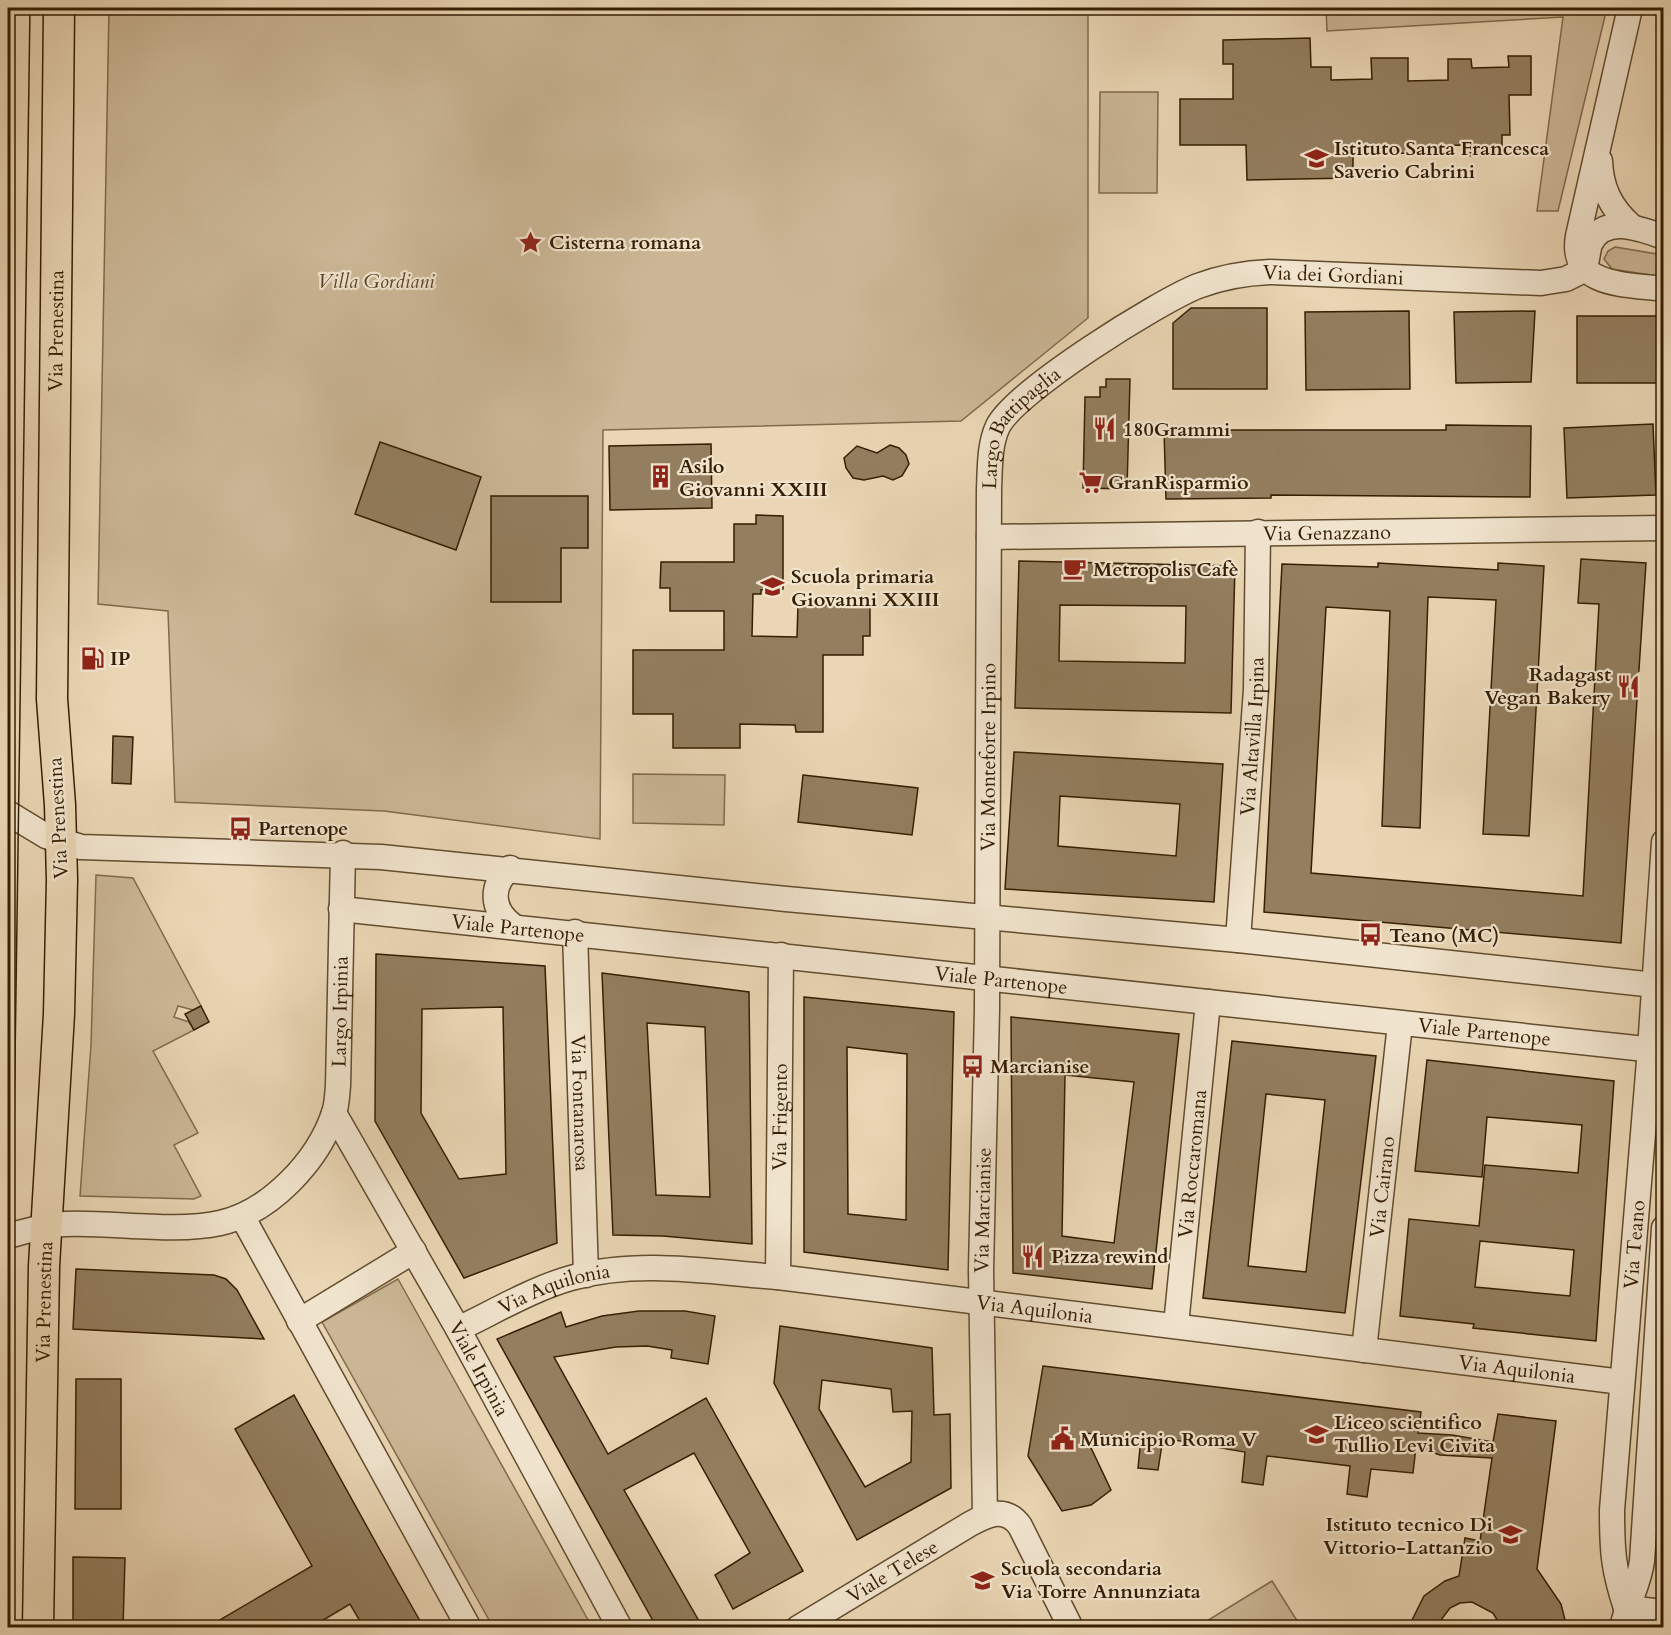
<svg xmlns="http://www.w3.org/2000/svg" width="1671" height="1635" viewBox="0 0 1671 1635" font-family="Cardo,serif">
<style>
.green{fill:#cbb796;stroke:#806a4c;stroke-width:1.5}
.building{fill:#937e5f;stroke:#351e02;stroke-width:1.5;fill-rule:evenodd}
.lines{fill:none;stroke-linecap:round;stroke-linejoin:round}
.minor-casing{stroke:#624c2e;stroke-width:27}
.major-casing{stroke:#351e02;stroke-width:33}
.minor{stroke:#f1e4ce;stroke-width:24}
.major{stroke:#ead6b4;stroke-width:30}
.tram{stroke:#351e02;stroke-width:1.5}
.labels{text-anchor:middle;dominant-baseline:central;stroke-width:4.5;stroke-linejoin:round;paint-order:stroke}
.poi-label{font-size:20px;font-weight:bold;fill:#351e02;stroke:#f1e4ce;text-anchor:start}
.street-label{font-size:20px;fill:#351e02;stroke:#f1e4ce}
.park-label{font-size:20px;font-style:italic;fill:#5a4427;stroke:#f1e4ce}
</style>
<rect width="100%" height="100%" fill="#ead6b4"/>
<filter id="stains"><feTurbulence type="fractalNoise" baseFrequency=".00333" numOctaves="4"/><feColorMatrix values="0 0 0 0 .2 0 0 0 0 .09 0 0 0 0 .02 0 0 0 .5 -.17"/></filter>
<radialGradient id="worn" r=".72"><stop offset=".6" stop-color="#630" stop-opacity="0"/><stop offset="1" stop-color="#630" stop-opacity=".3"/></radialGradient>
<!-- green -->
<g class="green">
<path d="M109,8L1088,9V318L961,421L603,430L600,839L384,811L175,802L168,611L98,604Z"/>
<path d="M1326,8H1607L1558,211H1537L1563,17L1327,31Z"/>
<path d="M1100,92H1158L1157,193H1099Z"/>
<path d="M1615,247L1663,255V277L1612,269L1604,259L1608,251Z"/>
<path d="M633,774L725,775L724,825L633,823Z"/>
<path d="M96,875L133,878L201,1006L193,1010L178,1006L174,1017L189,1022L194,1030L153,1051L198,1133L174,1145L201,1196L194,1199L80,1196L91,1045Z"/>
<path d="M398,1279L592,1627H493L322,1322Z"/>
<path d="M1272,1581L1301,1627H1197Z"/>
</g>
<!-- building -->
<g class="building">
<path d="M1310,38L1311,67H1331V80L1372,79L1371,58H1408V81L1448,80V59H1471L1472,68L1509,67L1508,56H1531V95H1509L1510,135H1502V156H1470V145L1416,146V153L1353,154V178L1247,180L1246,145H1180V99H1233V64H1223V40Z"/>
<path d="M1191,308H1267V389H1173V323Z"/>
<path d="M1409,311L1410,389L1306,390L1305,312Z"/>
<path d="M1535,311L1531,382L1456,383L1454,312Z"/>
<path d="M1577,316H1660L1661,383H1577Z"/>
<path d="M1106,379H1130L1127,489L1083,488L1085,397H1100V387H1106Z"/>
<path d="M1653,424L1656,495L1567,498L1564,428Z"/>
<path d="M1446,425L1531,426L1530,497L1271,495V498L1166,499L1164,430H1446Z"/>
<path d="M380,442L481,477L456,550L355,514Z"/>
<path d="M711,444L712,508L610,510L609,446Z"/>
<path d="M890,445L899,448L906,455L909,464L902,476L893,480L883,476L864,480L853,478L846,468L844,458L857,446L877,453Z"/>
<path d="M491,496H588V548H561V602H491Z"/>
<path d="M756,515L783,516V589L761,590V594H753L752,636L797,637L798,605H870V636H863V655H823V732H796L795,725L740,724V748H673V714H633V650H724V611H670V588H660L661,562H734V524H756Z"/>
<path d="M1581,559L1646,563L1621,943L1264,912L1282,564L1378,567V563L1498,570V563L1544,566L1529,836L1483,834L1496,600L1428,597L1420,828L1382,826L1390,611L1326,607L1311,873L1583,896L1599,604L1578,603Z"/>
<path d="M1019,561L1235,566L1231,713L1015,708ZM1060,605L1186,606L1185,663L1059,661Z"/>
<path d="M113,736L133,737L131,784L112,783Z"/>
<path d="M1014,752L1223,764L1214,902L1005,889ZM1060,796L1180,804L1176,856L1058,846Z"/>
<path d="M803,775L918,788L912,835L798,822Z"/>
<path d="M376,954L545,966L557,1243L464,1278L375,1121ZM503,1007L506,1174L459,1179L421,1113L422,1009Z"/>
<path d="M602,973L749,992L752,1244L663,1236L613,1235ZM647,1023L705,1027L710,1197L656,1195Z"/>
<path d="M804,997L954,1012L948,1270L804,1252ZM847,1047L907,1054L906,1220L848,1214Z"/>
<path d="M201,1006L209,1022L194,1030L185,1014Z"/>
<path d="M1011,1017L1179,1034L1152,1289L1013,1273ZM1065,1075L1134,1082L1114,1243L1062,1236Z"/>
<path d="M1232,1041L1376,1056L1345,1313L1203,1298ZM1266,1094L1325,1100L1306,1272L1248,1266Z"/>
<path d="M1427,1060L1614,1081L1596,1341L1473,1328L1474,1324L1400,1316L1409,1219L1479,1226L1485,1165L1578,1173L1582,1125L1487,1117L1482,1177L1415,1171ZM1480,1241L1574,1250L1570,1296L1475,1287Z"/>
<path d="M76,1269L214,1275L226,1279L237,1290L264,1339L73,1329Z"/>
<path d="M639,1311H685L715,1316L708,1364L671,1358L672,1350L647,1346L616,1347L554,1357L608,1454L706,1398L803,1571L733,1609L715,1575L750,1553L694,1453L624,1490L703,1628H657L497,1339L561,1312L566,1327L602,1316Z"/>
<path d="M780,1326L932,1348L934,1415L950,1414L951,1488L857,1540L774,1383ZM822,1380L891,1389L893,1412L912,1411L911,1462L865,1487L819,1409Z"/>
<path d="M1043,1366L1421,1412L1418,1433L1452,1435L1493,1442L1498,1414L1556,1421L1537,1569L1561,1604L1567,1628H1502L1493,1613L1472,1602L1460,1603L1450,1608L1435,1628H1408L1424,1596L1445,1581L1459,1576L1465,1538L1480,1541L1492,1458L1440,1455L1416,1447L1413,1473L1371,1469L1367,1497L1347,1494L1350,1466L1267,1456L1263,1485L1242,1482L1245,1452L1163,1438L1158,1470L1138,1468L1141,1438L1084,1433L1111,1490L1091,1505L1062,1511L1028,1456Z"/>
<path d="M76,1379H121V1509H75Z"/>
<path d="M294,1395L381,1552L424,1628H364L350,1604L310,1628H206L312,1566L235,1429Z"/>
<path d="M73,1557L125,1558L123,1628H73Z"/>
</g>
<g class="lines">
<defs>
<g id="minor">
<path d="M1630,8L1578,236C1569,288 1629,284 1664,289"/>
<path d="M1600,161C1601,187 1610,207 1630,225"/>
<path id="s1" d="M989,537L1664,528"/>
<path d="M8,813L46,836L81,847L381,857L786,899L1238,940L1664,986"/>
<path d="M510,868C490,886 491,909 512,925"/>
<path id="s2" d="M341,909L1664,1051"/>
<path id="s3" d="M575,932L586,1275"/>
<path id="s4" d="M1238,940L1256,689L1258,532"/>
<path id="s5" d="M334,1113L458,1329L620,1628"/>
<path d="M242,1216L469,1628"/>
<path id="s6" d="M8,1236C26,1231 46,1225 65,1224C114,1222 174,1233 220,1223C270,1212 318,1161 334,1113C337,1105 337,1095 338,1086L343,853"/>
<path id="s7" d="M778,1277L781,955"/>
<path d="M299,1321L414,1251"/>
<path id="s8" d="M1176,1325L1208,1002"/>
<path id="s9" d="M458,1329C494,1312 532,1289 571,1278C638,1259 710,1272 778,1277L1622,1382"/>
<path id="s10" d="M1364,1350L1400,1024"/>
<path id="s11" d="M985,1516L981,1270L987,1009L989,489C990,469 989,445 998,426C1017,390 1158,302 1198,286C1222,277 1245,273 1270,272L1541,283L1566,279L1582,271C1588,264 1587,253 1590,244C1604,214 1641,229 1664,237"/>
<path id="s12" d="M1626,1608C1613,1569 1612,1550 1612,1510L1650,1049L1664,842"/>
<path d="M1626,1608L1664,1612"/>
<path id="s13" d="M798,1628L970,1524C988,1514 1006,1506 1020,1526L1071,1628"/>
<path d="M1622,1628C1627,1604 1639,1584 1642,1561L1664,1228"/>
</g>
<g id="major">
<path id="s14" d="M38,1628L44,1266L59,1014L62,880L60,805L52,699L59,8"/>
</g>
</defs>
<!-- minor casing -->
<use href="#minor" class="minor-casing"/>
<!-- major casing -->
<use href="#major" class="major-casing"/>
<!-- minor -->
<use href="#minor" class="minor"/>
<!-- major -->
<use href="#major" class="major"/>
<!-- tram -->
<path class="tram" d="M8,1552L30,8"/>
</g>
<!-- icons -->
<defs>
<symbol id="school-bare" viewBox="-9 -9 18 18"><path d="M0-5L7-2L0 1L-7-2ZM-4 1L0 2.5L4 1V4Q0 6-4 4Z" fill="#8f2418" stroke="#f1e4ce" stroke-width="2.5" paint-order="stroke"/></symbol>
<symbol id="sight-bare" viewBox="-9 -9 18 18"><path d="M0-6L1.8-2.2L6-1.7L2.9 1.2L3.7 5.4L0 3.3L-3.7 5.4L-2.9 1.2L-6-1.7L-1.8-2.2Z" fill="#8f2418" stroke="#f1e4ce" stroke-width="2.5" paint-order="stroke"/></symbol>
<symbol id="restaurant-bare" viewBox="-9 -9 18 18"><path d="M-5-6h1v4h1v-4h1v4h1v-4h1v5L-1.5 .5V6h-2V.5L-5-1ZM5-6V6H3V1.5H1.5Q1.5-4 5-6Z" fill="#8f2418" stroke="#f1e4ce" stroke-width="2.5" paint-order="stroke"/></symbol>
<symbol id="building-bare" viewBox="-9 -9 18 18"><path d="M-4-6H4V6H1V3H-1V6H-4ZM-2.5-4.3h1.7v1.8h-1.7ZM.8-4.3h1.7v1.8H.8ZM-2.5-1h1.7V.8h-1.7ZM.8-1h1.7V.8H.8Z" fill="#8f2418" stroke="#f1e4ce" stroke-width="2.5" paint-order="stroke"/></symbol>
<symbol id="supermarket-bare" viewBox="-9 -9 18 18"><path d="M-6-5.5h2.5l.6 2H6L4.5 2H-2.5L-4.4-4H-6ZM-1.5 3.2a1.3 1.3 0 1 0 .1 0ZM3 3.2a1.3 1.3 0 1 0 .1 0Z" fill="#8f2418" stroke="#f1e4ce" stroke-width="2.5" paint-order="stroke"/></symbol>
<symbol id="cafe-bare" viewBox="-9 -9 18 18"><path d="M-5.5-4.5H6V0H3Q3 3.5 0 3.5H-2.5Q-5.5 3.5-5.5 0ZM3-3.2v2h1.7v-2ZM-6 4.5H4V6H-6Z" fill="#8f2418" stroke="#f1e4ce" stroke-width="2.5" paint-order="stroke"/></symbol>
<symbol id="fuel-bare" viewBox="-9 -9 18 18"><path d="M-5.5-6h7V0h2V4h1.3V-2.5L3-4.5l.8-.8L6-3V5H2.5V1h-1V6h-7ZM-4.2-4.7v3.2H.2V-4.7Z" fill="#8f2418" stroke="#f1e4ce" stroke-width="2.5" paint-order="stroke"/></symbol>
<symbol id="bus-bare" viewBox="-9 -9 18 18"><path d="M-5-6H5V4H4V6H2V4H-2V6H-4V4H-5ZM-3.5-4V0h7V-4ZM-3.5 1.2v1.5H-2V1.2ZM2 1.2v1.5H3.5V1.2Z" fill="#8f2418" stroke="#f1e4ce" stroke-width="2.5" paint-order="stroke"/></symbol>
<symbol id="civic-bare" viewBox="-9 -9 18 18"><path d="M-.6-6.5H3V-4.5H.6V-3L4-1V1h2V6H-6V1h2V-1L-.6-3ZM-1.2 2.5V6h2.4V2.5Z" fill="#8f2418" stroke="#f1e4ce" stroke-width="2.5" paint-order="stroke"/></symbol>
</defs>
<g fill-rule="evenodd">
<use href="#school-bare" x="1300" y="142" width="33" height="33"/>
<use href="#sight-bare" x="514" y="226" width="33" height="33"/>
<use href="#restaurant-bare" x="1088" y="412" width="33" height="33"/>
<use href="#building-bare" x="644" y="460" width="33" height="33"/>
<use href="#supermarket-bare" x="1074" y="466" width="33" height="33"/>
<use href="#cafe-bare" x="1058" y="552" width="33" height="33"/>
<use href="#school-bare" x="756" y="570" width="33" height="33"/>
<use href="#fuel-bare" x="76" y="642" width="33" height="33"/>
<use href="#restaurant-bare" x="1612" y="670" width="33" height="33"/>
<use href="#bus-bare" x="224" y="812" width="33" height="33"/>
<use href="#bus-bare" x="1354" y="918" width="33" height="33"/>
<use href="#bus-bare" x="956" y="1050" width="33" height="33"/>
<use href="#restaurant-bare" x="1016" y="1240" width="33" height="33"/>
<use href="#school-bare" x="1300" y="1418" width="33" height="33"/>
<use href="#civic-bare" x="1046" y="1422" width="33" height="33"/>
<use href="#school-bare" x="1494" y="1518" width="33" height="33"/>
<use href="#school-bare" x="966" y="1564" width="33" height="33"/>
</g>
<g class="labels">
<!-- poi labels -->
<g class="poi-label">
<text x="1334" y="148">Istituto Santa Francesca<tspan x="1334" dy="23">Saverio Cabrini</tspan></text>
<text x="549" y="242">Cisterna romana</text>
<text x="1123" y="429">180Grammi</text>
<text x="679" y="466">Asilo<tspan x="679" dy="23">Giovanni XXIII</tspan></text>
<text x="1108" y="482">GranRisparmio</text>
<text x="1093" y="569">Metropolis Cafè</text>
<text x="791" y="576">Scuola primaria<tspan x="791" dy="23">Giovanni XXIII</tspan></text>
<text x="110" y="658">IP</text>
<text x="1611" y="674" text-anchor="end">Radagast<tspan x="1611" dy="23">Vegan Bakery</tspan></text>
<text x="258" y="828">Partenope</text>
<text x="1389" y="935">Teano (MC)</text>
<text x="990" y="1066">Marcianise</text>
<text x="1051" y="1256">Pizza rewind</text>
<text x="1334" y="1422">Liceo scientifico<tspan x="1334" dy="23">Tullio Levi Civita</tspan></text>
<text x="1080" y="1439">Municipio Roma V</text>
<text x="1493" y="1524" text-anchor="end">Istituto tecnico Di<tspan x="1493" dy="23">Vittorio-Lattanzio</tspan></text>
<text x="1001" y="1568">Scuola secondaria<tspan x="1001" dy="23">Via Torre Annunziata</tspan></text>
</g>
<!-- street labels -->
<g class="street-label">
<text stroke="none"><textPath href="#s11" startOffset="1474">Via dei Gordiani</textPath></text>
<text stroke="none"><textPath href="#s14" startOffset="1298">Via Prenestina</textPath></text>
<text stroke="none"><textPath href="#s11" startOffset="1100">Largo Battipaglia</textPath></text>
<text stroke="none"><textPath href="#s1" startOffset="338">Via Genazzano</textPath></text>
<text stroke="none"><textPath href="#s4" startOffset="204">Via Altavilla Irpina</textPath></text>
<text stroke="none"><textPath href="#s11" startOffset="759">Via Monteforte Irpino</textPath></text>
<text transform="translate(58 818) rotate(-93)">Via Prenestina</text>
<text stroke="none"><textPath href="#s2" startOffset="178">Viale Partenope</textPath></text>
<text stroke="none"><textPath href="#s2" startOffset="664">Viale Partenope</textPath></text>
<text stroke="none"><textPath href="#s6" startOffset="480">Largo Irpinia</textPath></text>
<text stroke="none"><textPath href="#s2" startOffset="1150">Viale Partenope</textPath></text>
<text stroke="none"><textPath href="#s3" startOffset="171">Via Fontanarosa</textPath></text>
<text stroke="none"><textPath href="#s7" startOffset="160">Via Frigento</textPath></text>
<text stroke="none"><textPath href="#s8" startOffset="162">Via Roccaromana</textPath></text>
<text stroke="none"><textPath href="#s10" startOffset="164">Via Cairano</textPath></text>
<text stroke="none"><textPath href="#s11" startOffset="306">Via Marcianise</textPath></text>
<text stroke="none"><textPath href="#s12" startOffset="366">Via Teano</textPath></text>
<text stroke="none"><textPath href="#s9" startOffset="105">Via Aquilonia</textPath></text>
<text stroke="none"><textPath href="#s14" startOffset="326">Via Prenestina</textPath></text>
<text stroke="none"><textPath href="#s9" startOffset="591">Via Aquilonia</textPath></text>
<text stroke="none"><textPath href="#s5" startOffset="294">Viale Irpinia</textPath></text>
<text stroke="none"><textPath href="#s9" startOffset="1077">Via Aquilonia</textPath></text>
<text stroke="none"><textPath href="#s13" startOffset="110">Viale Telese</textPath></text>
</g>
<!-- park labels -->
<g class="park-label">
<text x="376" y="281">Villa Gordiani</text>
</g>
</g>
<!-- margin -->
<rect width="1671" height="1635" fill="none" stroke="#ead6b4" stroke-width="30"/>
<rect x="9" y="9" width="1653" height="1617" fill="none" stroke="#351e02" stroke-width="3"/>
<rect x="15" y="15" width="1641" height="1605" fill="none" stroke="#351e02" stroke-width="1.5"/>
<rect width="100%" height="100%" filter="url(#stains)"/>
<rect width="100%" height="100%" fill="url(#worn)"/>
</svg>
